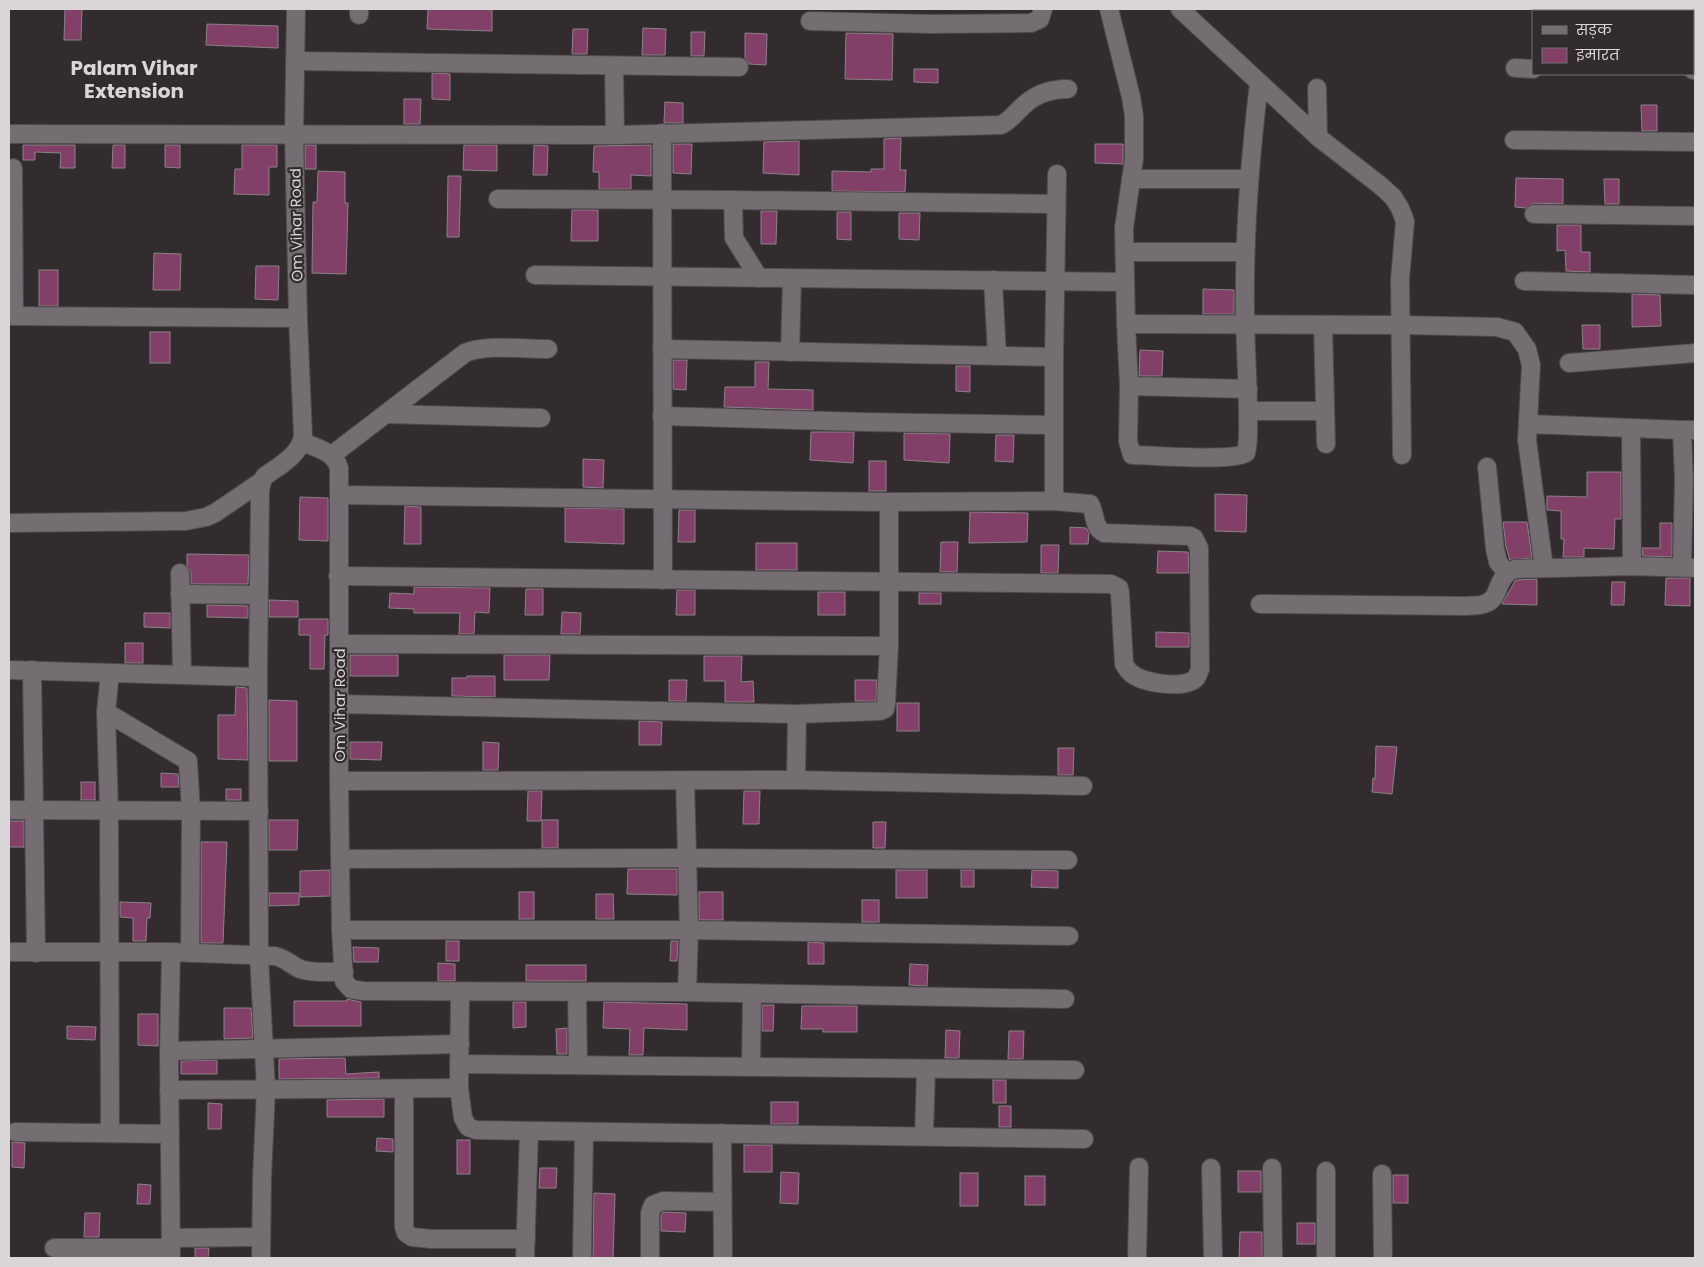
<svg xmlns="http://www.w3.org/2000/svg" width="1704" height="1267" viewBox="0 0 1704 1267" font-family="Poppins,'Noto Sans Devanagari',sans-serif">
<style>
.building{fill:#823f67;stroke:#8b8387}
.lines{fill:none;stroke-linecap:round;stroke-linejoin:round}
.minor-casing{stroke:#504a4d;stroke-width:20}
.minor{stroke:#746d71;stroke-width:18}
.labels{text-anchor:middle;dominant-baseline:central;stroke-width:4.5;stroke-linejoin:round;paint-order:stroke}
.street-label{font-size:15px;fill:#dad6d8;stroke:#322c2f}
.district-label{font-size:20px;font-weight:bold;fill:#dad6d8;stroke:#322c2f}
</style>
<rect width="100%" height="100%" fill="#322c2f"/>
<!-- building -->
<g class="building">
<path d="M65,9H82L81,40H64Z"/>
<path d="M428,9H492V31L427,29Z"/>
<path d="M207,24L278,26V48L206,45Z"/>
<path d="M643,28L666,29L665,55H642Z"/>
<path d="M573,29H588L587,54H572Z"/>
<path d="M691,32H705L704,56H691Z"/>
<path d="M745,33L767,34L766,65L749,64L745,58Z"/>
<path d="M846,33L893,34L892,80L845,79Z"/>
<path d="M914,69H938V83L914,82Z"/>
<path d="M432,73L450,74V100L432,99Z"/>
<path d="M404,99H421L420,124H404Z"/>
<path d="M665,102L683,103V123H664Z"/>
<path d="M1641,105H1657V131H1642Z"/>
<path d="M901,138L900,170H906L905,192L832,191V171L871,172V169H884V139Z"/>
<path d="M799,141V175L763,173L764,142Z"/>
<path d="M673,144H692L691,174L673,173Z"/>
<path d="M1095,144H1123V164L1095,163Z"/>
<path d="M23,145H75V168H60L61,153L35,152V160H23Z"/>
<path d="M113,145H125V168H112Z"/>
<path d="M165,145H180V168L165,167Z"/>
<path d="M242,145H277V167H269V195L234,194L235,169H242Z"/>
<rect x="305" y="145" width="11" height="24"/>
<path d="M464,145H497V171L463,170Z"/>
<path d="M534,145L548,146L547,175H533Z"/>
<path d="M651,145V176L631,175V189H599V172H593L594,146Z"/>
<path d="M318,171L345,172V203H348L346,274L312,273L313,202H317Z"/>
<path d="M448,176H461L459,237H447Z"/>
<path d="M1516,178L1563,179V204L1534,203L1526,208L1515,207Z"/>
<path d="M1604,179H1619V204H1605Z"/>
<path d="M572,210H598V241H571Z"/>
<path d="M761,211H777L776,244H761Z"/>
<path d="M837,212H851V240L837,239Z"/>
<path d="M899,213H920L919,240L899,239Z"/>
<path d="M1557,225H1581V252H1590V272L1566,271L1565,250L1557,251Z"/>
<path d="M154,253L181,254L180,290H153Z"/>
<path d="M256,266H279L278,300L255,299Z"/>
<rect x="39" y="270" width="19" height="36"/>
<path d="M1203,289L1234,290V314H1203Z"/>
<path d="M1632,294L1660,295L1661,326L1632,327Z"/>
<path d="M1582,325H1600V349H1583Z"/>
<rect x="150" y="332" width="20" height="31"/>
<path d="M1140,350L1163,351L1162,376H1139Z"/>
<path d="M673,360H687L686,390L673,389Z"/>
<path d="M755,362H769L768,389L813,390V410L724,407L725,387H755Z"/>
<path d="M956,366H970V392L956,391Z"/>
<path d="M811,432H854L853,463L810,460Z"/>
<path d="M904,433L950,434L949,463L904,460Z"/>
<path d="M996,435H1014L1013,462L995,461Z"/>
<path d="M583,459L604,460L603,488L583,487Z"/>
<rect x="869" y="461" width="17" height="30"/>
<path d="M1587,472H1621V519H1615L1614,549L1584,548V557H1563L1564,539H1561V511L1547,510V496L1587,497Z"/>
<path d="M1215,494L1247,495L1246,532L1215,531Z"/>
<path d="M300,497L328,498V541L299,540Z"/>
<path d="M405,506L421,507V544H404Z"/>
<path d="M565,508L624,509V544L565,542Z"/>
<path d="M679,510H695V542H678Z"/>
<path d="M970,512L1028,513L1027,542L969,543Z"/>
<path d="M1503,522H1527L1532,558L1510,560L1506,547Z"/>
<path d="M1660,523H1672V557L1643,556L1642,548H1660Z"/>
<path d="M1070,527L1086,528L1089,533L1088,544H1070Z"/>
<path d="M941,542H958L957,572H940Z"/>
<rect x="756" y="543" width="41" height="27"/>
<path d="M1041,545H1059L1058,573H1041Z"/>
<path d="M1158,551L1188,552L1189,573H1157Z"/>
<path d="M187,554L249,555L248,584H191V572L187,566Z"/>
<path d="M1666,578H1690V606L1665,605Z"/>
<path d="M1537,579V605L1502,604L1515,581L1518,580Z"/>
<path d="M1612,582H1625L1624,605H1611Z"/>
<path d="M414,587L490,588L489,613L475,612L474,634H459L460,613H414V609L389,608L390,593L414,594Z"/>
<path d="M526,589H543V615H525Z"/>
<path d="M677,590H695V615H676Z"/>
<rect x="818" y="592" width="27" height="23"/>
<rect x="919" y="593" width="22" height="11"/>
<path d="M269,600L298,601V617H269Z"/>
<path d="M207,605L248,606V618L207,617Z"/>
<path d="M562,612L581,613L580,634H561Z"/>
<path d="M144,613H170V628L144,627Z"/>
<path d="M299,619H328V635H325L324,669H310V635H299Z"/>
<path d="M1156,632L1189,633V647H1156Z"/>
<rect x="125" y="643" width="18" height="20"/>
<rect x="350" y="655" width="48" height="21"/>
<path d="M504,655H550L549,680H504Z"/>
<path d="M704,656H742L741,682L753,681L754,702H725V681H704Z"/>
<path d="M467,676H495V697L452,696V678H467Z"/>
<path d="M669,680H687L686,701H669Z"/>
<path d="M855,680H877L876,701H855Z"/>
<path d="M236,687L247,688L248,760L218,759V715H235Z"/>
<path d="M269,700L297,701V761H269Z"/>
<rect x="897" y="703" width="22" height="28"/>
<path d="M639,721L662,722L661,745H639Z"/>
<path d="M350,742H382L381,760L350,759Z"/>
<path d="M483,742L499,743L498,770H483Z"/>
<path d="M1376,746L1397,747L1392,794L1372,792L1373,778L1375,779Z"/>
<path d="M1058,748H1074L1073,775H1058Z"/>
<path d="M161,773L178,774L179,787H161Z"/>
<rect x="81" y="782" width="14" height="18"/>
<rect x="226" y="789" width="15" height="11"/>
<path d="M528,791H542L541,821H527Z"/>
<path d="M744,791H760L759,824H743Z"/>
<path d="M269,820H298L297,850H269Z"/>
<rect x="542" y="820" width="16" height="28"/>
<rect x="9" y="821" width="15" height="26"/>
<path d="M873,822H886L885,848H873Z"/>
<path d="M201,842H227L223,943H201Z"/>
<path d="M628,869H677V895L627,894Z"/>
<path d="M330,870V896L300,897V871Z"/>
<rect x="896" y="870" width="31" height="28"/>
<rect x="961" y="870" width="13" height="17"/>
<path d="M1032,870L1058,871V888L1031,887Z"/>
<rect x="519" y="892" width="15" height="27"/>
<rect x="699" y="892" width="24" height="28"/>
<path d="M269,893H299V905L269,906Z"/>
<path d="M596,894H613L614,919H596Z"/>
<rect x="862" y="900" width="17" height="22"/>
<path d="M120,902L151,903L150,918H147L146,941H133V918L120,917Z"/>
<rect x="446" y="941" width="13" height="20"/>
<path d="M671,941H678L677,961H670Z"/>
<path d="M808,942L824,943V964H808Z"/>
<path d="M353,947L379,948L378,962H354Z"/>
<path d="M438,963L455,964V981H438Z"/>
<path d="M910,964L928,965L927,986L909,985Z"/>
<rect x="526" y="965" width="60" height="16"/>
<path d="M347,999L361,1002V1026H294V1001H347Z"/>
<path d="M513,1002H526V1027L513,1028Z"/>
<path d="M604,1002L687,1004V1030L644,1028L643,1055H629L630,1029L603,1028Z"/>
<path d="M762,1005H774L773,1031H762Z"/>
<path d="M802,1006H857V1032H823V1029H801Z"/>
<path d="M224,1008H251L253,1038L224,1039Z"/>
<path d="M138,1014H158V1046L138,1045Z"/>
<path d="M67,1026L96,1027L95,1040L67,1039Z"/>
<path d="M567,1028V1054H557L556,1029Z"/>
<path d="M946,1030L960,1031L959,1058H945Z"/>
<path d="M1009,1031H1024L1023,1059H1008Z"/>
<path d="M345,1058L346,1074L379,1072V1078L279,1079V1059Z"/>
<path d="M217,1060V1074H181V1061Z"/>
<rect x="993" y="1080" width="13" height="23"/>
<path d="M384,1099V1117H327V1100Z"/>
<rect x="771" y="1102" width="27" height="22"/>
<path d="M208,1103L222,1104L221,1129H208Z"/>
<rect x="999" y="1106" width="12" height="21"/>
<path d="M377,1138L393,1139V1152L376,1151Z"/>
<rect x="457" y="1140" width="13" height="34"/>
<path d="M12,1142L25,1143L24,1168L12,1167Z"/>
<rect x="744" y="1145" width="28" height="27"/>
<path d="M540,1168H557L556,1188H539Z"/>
<rect x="1238" y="1171" width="23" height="21"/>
<path d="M781,1172L799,1173L798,1204L780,1203Z"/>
<rect x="960" y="1173" width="18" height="33"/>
<rect x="1393" y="1175" width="15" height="28"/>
<rect x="1025" y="1176" width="20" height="29"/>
<path d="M138,1184L151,1185L150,1204H137Z"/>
<path d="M594,1193L615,1194L613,1258H593Z"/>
<path d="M663,1212L686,1213L685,1232L661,1231V1215Z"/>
<path d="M85,1213H100L99,1237H84Z"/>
<rect x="1297" y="1223" width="18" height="21"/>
<path d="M1240,1232H1262V1258H1239Z"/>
<path d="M195,1248H209L208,1258H195Z"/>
</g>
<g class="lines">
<defs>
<g id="minor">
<path d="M1109,9L1131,97L1134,116V159L1124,228L1126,324L1129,386L1128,441L1132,455C1154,455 1231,462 1246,453C1249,441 1248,428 1248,415C1248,380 1245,344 1245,308C1244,233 1250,158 1259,83"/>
<path d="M1180,9L1318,137L1381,186L1393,197L1400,208L1405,221L1400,280L1402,455"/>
<path d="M359,15V9"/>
<path d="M810,21L930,24L1031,23L1040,19L1043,9"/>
<path d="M295,61L739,67"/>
<path d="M614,66L615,135"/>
<path d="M1515,68L1533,69"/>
<path d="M1693,70H1695"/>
<path d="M1317,88L1318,137"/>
<path d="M662,133L663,580"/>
<path d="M9,134L615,135L1001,125C1011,120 1016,112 1024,105C1037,93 1052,89 1068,89"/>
<path d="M1514,140L1695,142"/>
<path d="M13,168L14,316"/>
<path d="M1131,179H1249"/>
<path d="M498,199L733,200L1056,204"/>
<path d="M733,200L734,238L759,278"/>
<path d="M1534,214L1695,216"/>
<path d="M1125,252H1244"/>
<path d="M535,275L1125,282"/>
<path d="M993,280L997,356"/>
<path d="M1524,281L1695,285"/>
<path d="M9,316L298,318"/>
<path d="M1126,324L1400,325L1497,327L1515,332L1527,349L1531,365L1527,440L1544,568"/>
<path d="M1323,325L1326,444"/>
<path d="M662,349L1054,357"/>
<path d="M790,352L792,279"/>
<path d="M1569,363L1695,353"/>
<path d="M1129,386L1248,389"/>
<path d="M1248,411H1325"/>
<path d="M386,414L541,418"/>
<path d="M662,416L863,422L1054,425"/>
<path d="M1528,424L1682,430"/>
<path d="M1631,429L1632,566"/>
<path d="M302,442C315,447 335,452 339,468V781L341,930L344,981L351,989L363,991L687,992L1065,999"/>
<path d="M332,455L465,353C484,344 526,349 548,349"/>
<path d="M1487,467L1495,549L1498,562L1506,572"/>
<path d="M1054,501V357L1057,174"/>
<path d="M9,523L186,521L206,517L215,513L262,481L265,476C279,466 300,455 303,436L298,318L294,135L296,9"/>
<path d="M1682,567L1684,480L1682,430H1695"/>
<path d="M180,573L182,675"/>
<path d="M338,576L1111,584L1119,588L1120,593L1124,664C1126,667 1128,671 1131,673C1142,683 1178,688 1192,681C1197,679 1198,674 1200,669L1199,548L1194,538L1190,536L1104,533C1093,528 1096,514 1090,504L1054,501L889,502L340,495"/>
<path d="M180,594L258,595"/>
<path d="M1260,604L1467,606C1473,605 1479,606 1484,604C1503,598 1493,578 1515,569L1632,566L1695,568"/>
<path d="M339,644L889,646"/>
<path d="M9,670L252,677L258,675"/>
<path d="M32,670L36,953"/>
<path d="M339,704L797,714L880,711L885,709L886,704L889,646V502"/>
<path d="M106,712L188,761L191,811L190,953"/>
<path d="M796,780L797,714"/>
<path d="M339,781L796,780L1083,786"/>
<path d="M685,781L689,930L687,992"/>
<path d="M9,810L259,811"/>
<path d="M340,859L686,858L1068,860"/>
<path d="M341,930H689L1069,936"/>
<path d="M9,952H171L275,956C285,958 291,965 300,969C313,974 330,971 344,972"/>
<path d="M171,952L169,1051L171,1258"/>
<path d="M577,992L578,1065"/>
<path d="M460,993L459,1088L463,1118L468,1127L476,1130L1084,1139"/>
<path d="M169,1051L460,1044"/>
<path d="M459,1064L1075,1070"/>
<path d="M751,1067L752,993"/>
<path d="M404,1089V1227L406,1233L412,1237L431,1239H526"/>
<path d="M169,1090L459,1088"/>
<path d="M15,1132L170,1134"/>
<path d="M110,1133L109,810L106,712L110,673"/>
<path d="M722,1133L723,1258"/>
<path d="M924,1136L926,1069"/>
<path d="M1211,1168L1213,1258"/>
<path d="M1272,1168L1273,1258"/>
<path d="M1326,1171V1258"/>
<path d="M1382,1174L1383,1258"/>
<path d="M171,1238L261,1237"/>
<path d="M54,1248H171"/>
<path d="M261,1258L262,1177L266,1090L259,955L258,675L260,491L262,481"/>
<path d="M525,1258L529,1132"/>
<path d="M582,1258L584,1132"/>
<path d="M650,1258V1213L653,1205L663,1201L722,1202"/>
<path d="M1137,1258L1139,1167"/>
</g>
</defs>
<!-- minor casing -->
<use href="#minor" class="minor-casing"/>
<!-- minor -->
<use href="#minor" class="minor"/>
</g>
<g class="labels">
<!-- street labels -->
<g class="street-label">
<text transform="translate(296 225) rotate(-91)">Om Vihar Road</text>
<text transform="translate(339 705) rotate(-90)">Om Vihar Road</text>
</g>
<!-- district labels -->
<g class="district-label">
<text x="134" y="68">Palam Vihar<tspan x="134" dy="23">Extension</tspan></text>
</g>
</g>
<!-- border -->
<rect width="1704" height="1267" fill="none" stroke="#dad6d8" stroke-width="20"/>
<!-- legend -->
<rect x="1532" y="10" width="162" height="65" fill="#322c2f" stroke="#757073"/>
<rect x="1542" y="26" width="25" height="8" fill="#746d71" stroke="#757073"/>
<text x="1576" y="35" font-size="15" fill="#dad6d8">सड़क</text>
<rect x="1542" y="48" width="25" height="15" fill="#823f67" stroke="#757073"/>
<text x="1576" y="60" font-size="15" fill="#dad6d8">इमारत</text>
</svg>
